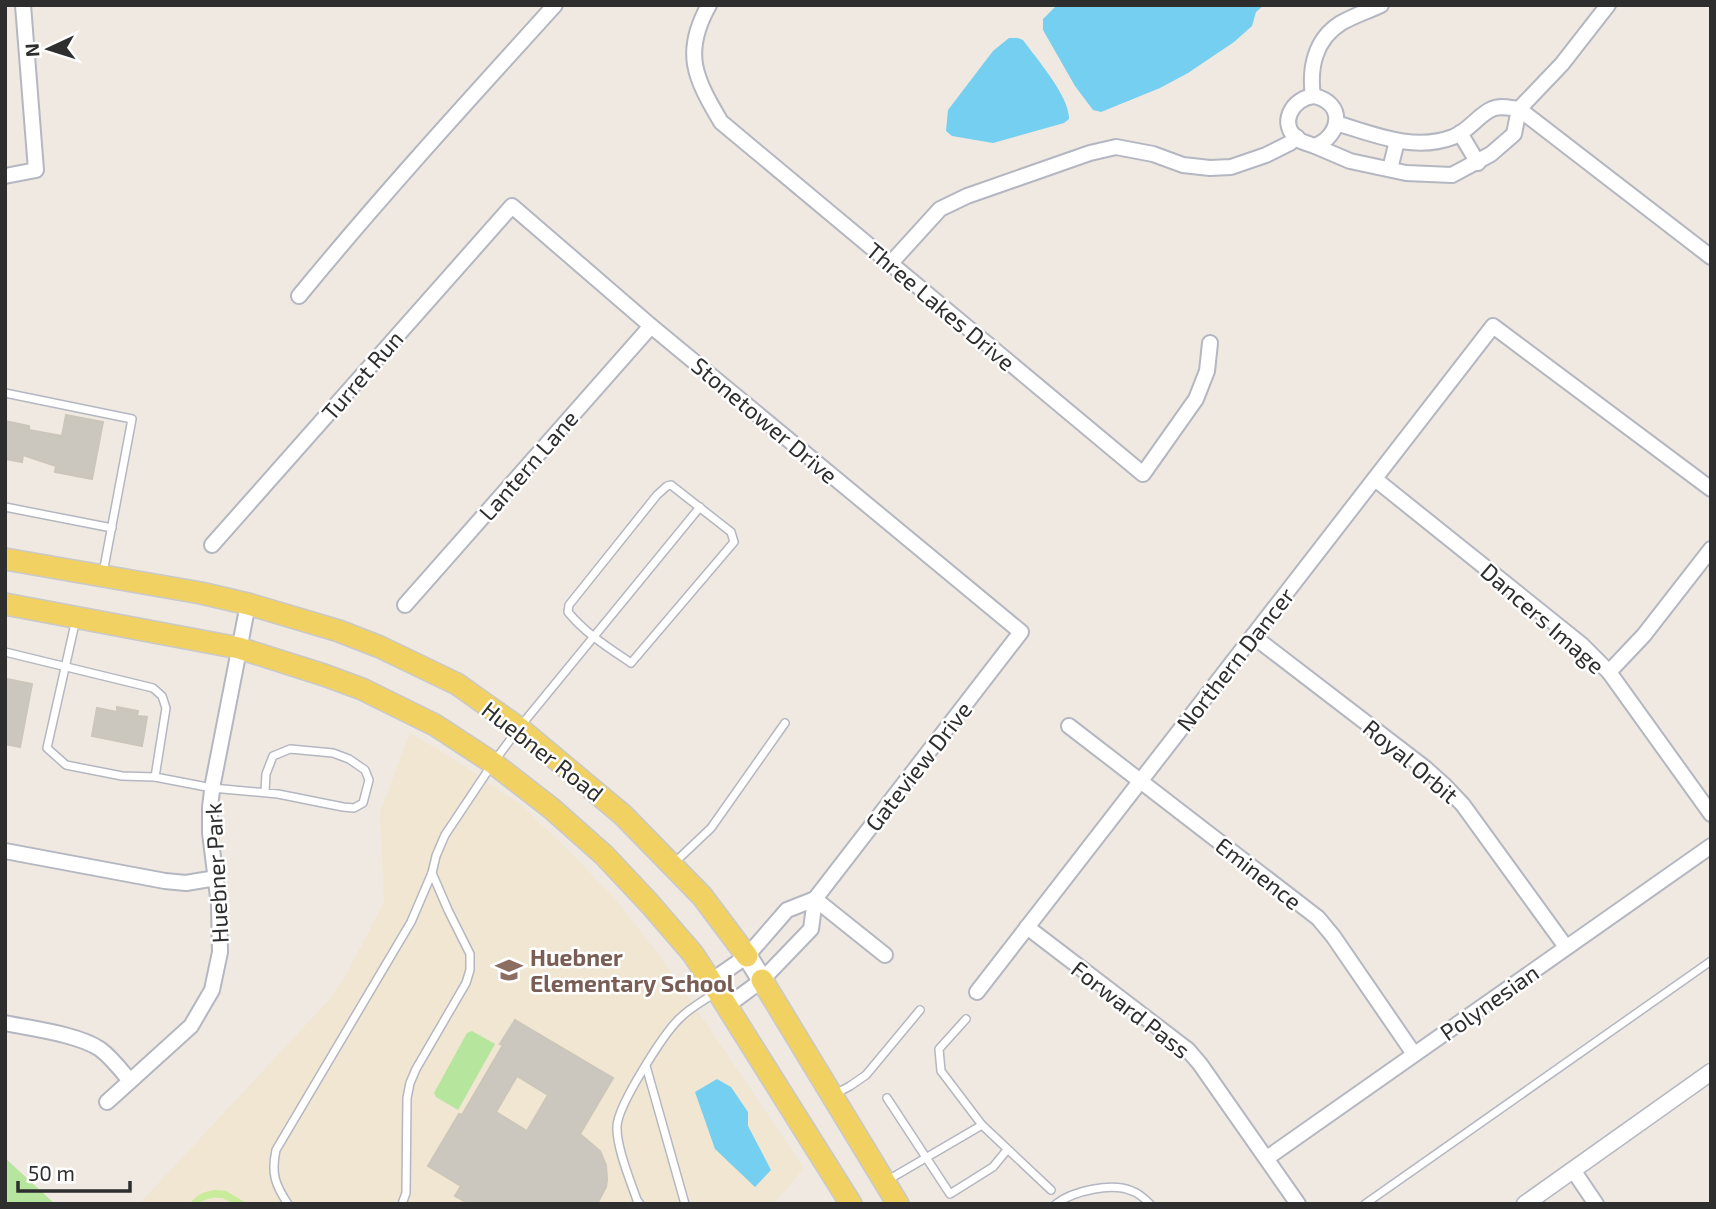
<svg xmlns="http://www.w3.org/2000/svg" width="1716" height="1209" viewBox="0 0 1716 1209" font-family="'Exo 2',sans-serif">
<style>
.education{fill:#f0e6d1}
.green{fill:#b6e59e}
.pitch{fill:#c9ec9a}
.water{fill:#75cff0}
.building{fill:#cbc7bf;stroke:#cbc5ba;stroke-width:2;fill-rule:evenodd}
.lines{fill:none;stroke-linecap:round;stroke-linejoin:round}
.service-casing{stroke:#b4b7c1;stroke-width:10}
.minor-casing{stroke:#b4b7c1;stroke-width:18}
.tertiary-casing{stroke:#b4b7c1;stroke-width:19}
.secondary-casing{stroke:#b4b7c1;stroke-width:23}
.primary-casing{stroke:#c9c9c9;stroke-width:24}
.service{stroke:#fff;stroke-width:7}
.minor{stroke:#fff;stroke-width:14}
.tertiary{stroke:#fff;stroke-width:16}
.secondary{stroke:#fff;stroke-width:19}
.primary{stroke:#f2d163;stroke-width:21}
.labels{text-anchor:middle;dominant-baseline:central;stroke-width:5;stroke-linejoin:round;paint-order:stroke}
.street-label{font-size:23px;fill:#2e2e2e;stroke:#fff}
.education-label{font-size:23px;font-weight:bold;fill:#785e54;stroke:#fff;text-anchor:start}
</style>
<rect width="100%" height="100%" fill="#efe9e1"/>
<!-- education -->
<path class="education" d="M410,733L457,761L521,805L568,850L617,901L665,963L804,1168L774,1204H139L329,1000L345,977L384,902L380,813Z"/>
<!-- green -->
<g class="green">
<path d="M472,1031L495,1044L458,1110L436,1097L434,1093L467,1033Z"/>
<path d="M5,1158L55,1204H5Z"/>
</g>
<!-- pitch -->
<path class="pitch" d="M216,1190L226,1191L248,1204C241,1204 235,1204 230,1202C223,1199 226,1198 219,1198C208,1196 200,1204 190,1204C196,1194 206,1191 216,1190Z"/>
<!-- water -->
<g class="water">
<path d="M1057,5H1264L1256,12L1252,26L1234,42L1188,73L1160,88L1101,112L1093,110L1075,86L1043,30V19Z"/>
<path d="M1009,38H1018L1023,40C1036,58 1070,97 1069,119L1064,123L993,143L952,136L946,131L948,110L993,51Z"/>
<path d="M717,1079L731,1087L748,1112V1126L771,1170L755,1187L715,1149L695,1092Z"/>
</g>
<!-- building -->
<g class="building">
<path d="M66,415L103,422L92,479L55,472L56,466L23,455L22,462L5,459V421L29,426V430L62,436Z"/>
<path d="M7,679L32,684L20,747L5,744V683H6Z"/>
<path d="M117,707L138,711L137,716L147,717L142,746L92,736L97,708L117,712Z"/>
<path d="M515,1020L613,1078L580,1134L600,1151L606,1165L607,1180L606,1187L597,1204H469L455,1196L461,1186L428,1166L459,1114L462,1115L503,1045L500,1044ZM517,1076L548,1095L527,1131L496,1112Z"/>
</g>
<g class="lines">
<defs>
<g id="service">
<path d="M5,393L132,419L103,573"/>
<path d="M671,485L731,532L734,542L631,663C609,648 585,633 568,612L569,605L657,495L667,486Z"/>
<path d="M5,507L112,528"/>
<path d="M76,619L47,748L66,765L122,776L155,777L212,788L278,794L343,807L354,808L363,803L369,780L365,770L349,759L333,753L290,749L273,756L266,774L265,792"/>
<path d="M5,652L153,688L162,696L166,708L155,777"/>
<path d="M673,864L711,828L785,723"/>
<path d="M646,1066L685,1204"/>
<path d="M835,1094L850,1086L866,1075L920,1010"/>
<path d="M887,1098L950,1194L993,1167L1007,1150"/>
<path d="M982,1125L1051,1190"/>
<path d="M888,1180L982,1125L941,1071L939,1049L966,1019"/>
<path d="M288,1204C275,1185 271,1173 276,1150L411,922L432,873L436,856L445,835L493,763L519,728L700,507"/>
<path d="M402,1204L406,1193L407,1098L410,1083L416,1069L466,983L470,970V954L448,910L432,873"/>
<path d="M640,1204L637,1200C630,1180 616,1146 617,1126C618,1105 664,1033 680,1018C690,1008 703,1001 715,993"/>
<path d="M1056,1204C1073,1191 1112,1182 1132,1191C1139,1193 1145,1199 1150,1204"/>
<path d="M1365,1204L1711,961"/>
</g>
<g id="minor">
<path d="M709,5C682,53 695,78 721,122L1143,474L1196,399L1207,371L1210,343"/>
<path d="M1313,96C1309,68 1315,39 1341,23C1353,16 1368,11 1381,5"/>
<path d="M1314,96C1345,103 1342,135 1315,146C1310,144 1304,143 1299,140C1277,125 1292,98 1314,96Z"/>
<path d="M1519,109L1711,257"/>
<path d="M1519,109L1562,64L1608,5"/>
<path d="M1336,123C1373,134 1414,152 1453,137C1469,131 1478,115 1492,109C1500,105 1510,108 1519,109"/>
<path d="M1460,133L1478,163"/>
<path d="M1315,146L1350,161L1406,173L1452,175L1491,154L1514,134L1519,109"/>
<path d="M1390,169L1397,141"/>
<path d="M5,176L36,170L23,5"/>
<path d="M890,264L940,209L967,196L1090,153L1116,147L1153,154L1183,165L1210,168L1231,167L1266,155L1290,143L1297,137"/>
<path d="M299,296C381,196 468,101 555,5"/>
<path d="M1375,479L1582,645L1609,672L1711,814"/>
<path d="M212,545L512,206L651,326L1021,632L815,899L811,929L762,980L727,1006"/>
<path d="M405,605L651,326"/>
<path d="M1253,636L1425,768L1445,786L1463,805L1566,947"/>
<path d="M1609,672L1644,635L1711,549"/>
<path d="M1069,726L1318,918L1333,936L1414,1054"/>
<path d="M5,851L165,881L186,883L216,878"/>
<path d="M815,899L885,955"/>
<path d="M1027,927L1188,1050L1200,1064L1298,1204"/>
<path d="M711,981L747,956L787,910L815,899"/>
<path d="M977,992L1493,326L1711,489"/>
<path d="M5,1023C33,1029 77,1034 100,1049C112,1058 121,1070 130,1081"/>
<path d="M107,1102L191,1026L212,990L220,952L219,905L210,833V807L213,783L248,604"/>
<path d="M1267,1158L1711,846"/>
<path d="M1573,1170L1596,1204"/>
</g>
<path id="tertiary" d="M1525,1204L1711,1072"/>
<path id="secondary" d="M747,956L762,980"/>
<g id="primary">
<path d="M5,559L201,593L248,604L339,631L380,647L457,684L519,728L623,815L702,896L747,956"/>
<path d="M5,604L239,648L324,675L362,689L435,725L493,763L551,808L604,855L650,904L693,954L718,992L851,1204"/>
<path d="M762,980L898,1204"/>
</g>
</defs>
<!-- service casing -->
<use href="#service" class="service-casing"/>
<!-- minor casing -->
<use href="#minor" class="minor-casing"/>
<!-- tertiary casing -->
<use href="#tertiary" class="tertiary-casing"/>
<!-- secondary casing -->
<use href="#secondary" class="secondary-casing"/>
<!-- primary casing -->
<use href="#primary" class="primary-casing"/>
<!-- service -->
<use href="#service" class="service"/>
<!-- minor -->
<use href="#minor" class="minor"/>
<!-- tertiary -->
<use href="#tertiary" class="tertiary"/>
<!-- secondary -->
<use href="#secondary" class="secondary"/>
<!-- primary -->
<use href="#primary" class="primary"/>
</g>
<!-- icons -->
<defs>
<symbol id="school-bare" viewBox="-9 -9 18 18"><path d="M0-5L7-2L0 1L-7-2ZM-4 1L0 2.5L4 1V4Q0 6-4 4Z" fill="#8d6e63" stroke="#fff" stroke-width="2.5" paint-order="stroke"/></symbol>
</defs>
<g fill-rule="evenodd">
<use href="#school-bare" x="490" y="951" width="38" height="38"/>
</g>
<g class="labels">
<!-- street labels -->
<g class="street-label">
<text transform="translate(941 306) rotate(40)">Three Lakes Drive</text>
<text transform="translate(362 375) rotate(-49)">Turret Run</text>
<text transform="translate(765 420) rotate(40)">Stonetower Drive</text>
<text transform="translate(528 465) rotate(-49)">Lantern Lane</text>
<text transform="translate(1543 618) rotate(41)">Dancers Image</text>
<text transform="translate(1235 659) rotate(-52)">Northern Dancer</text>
<text transform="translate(543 751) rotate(38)">Huebner Road</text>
<text transform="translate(1411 761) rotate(40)">Royal Orbit</text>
<text transform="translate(918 766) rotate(-52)">Gateview Drive</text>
<text transform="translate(216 873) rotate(-93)">Huebner Park</text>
<text transform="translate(1259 873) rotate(38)">Eminence</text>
<text transform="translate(1489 1002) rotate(-35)">Polynesian</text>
<text transform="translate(1131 1009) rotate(38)">Forward Pass</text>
</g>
<!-- education labels -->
<g class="education-label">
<text x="530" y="957">Huebner<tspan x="530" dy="26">Elementary School</tspan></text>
</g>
</g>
<!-- border -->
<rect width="1716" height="1209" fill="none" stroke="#2e2e2e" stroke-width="14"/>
<!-- north arrow -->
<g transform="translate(49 49) rotate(266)" stroke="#ffffff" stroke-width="5" paint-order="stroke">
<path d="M0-5L12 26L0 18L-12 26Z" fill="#2e2e2e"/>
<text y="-10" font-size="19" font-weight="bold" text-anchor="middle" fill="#2e2e2e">N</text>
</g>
<!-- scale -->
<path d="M18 1181v10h112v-10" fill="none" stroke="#2e2e2e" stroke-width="3.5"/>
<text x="28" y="1181" font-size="21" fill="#2e2e2e" stroke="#ffffff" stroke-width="5" paint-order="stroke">50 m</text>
</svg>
